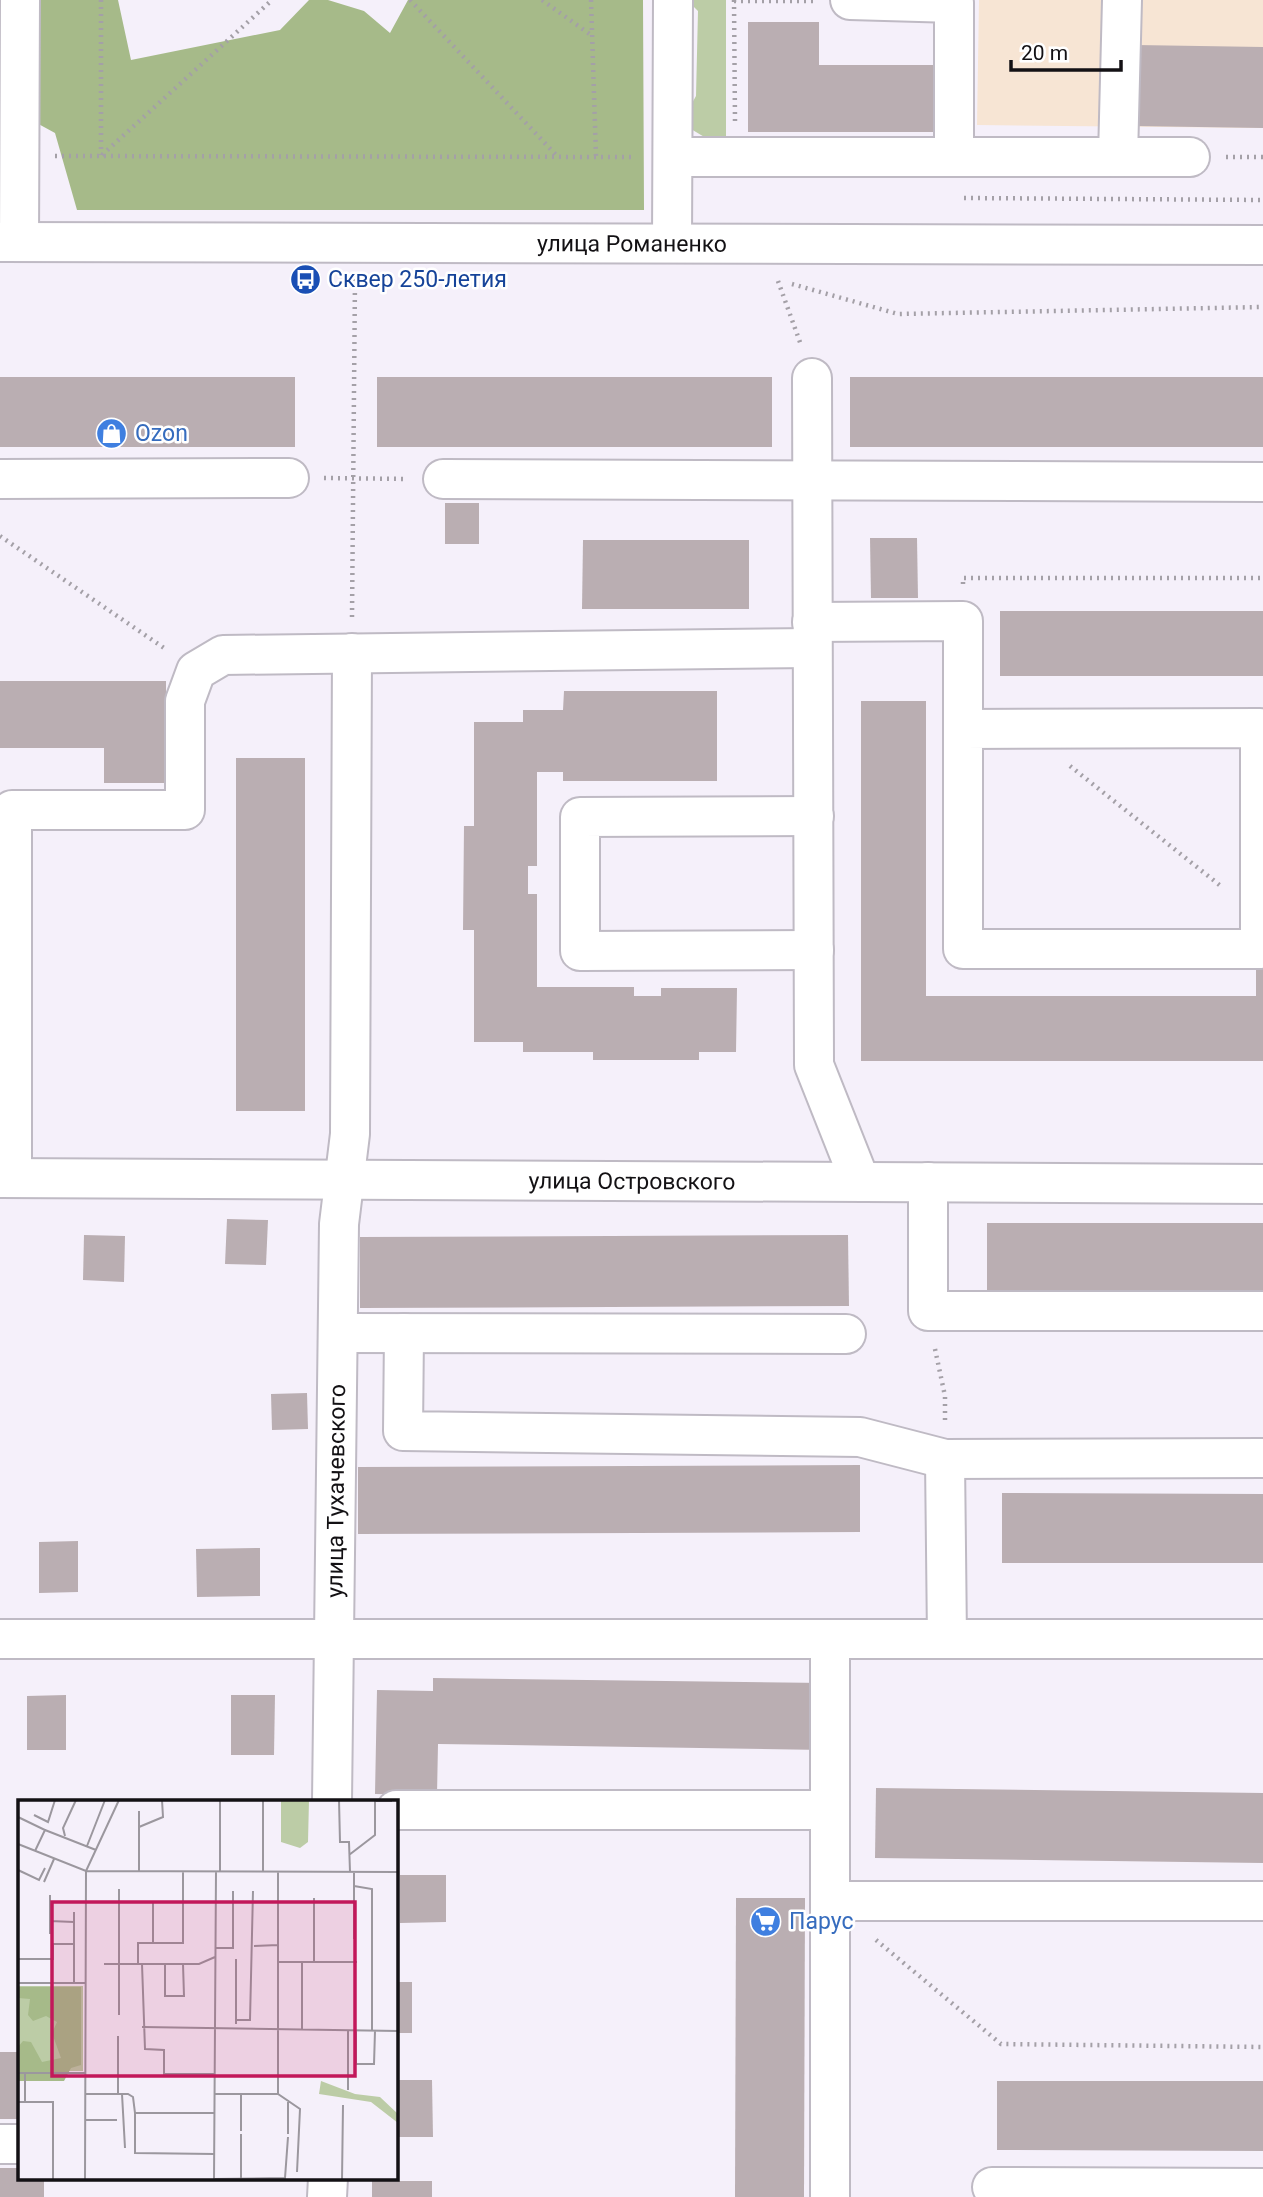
<svg xmlns="http://www.w3.org/2000/svg" width="1263" height="2197" viewBox="0 0 1263 2197" font-family="Roboto,sans-serif">
<style>
.medical{fill:#f7e5d4}
.green{fill:#bccca6}
.forest{fill:#a6ba89}
.building{fill:#baaeb2}
.lines{fill:none;stroke-linecap:round;stroke-linejoin:round}
.minor-casing{stroke:#bfbac4;stroke-width:42}
.major-casing{stroke:#bfbac4;stroke-width:42}
.path{stroke:#a4a0a7;stroke-width:4.5;stroke-dasharray:2 5;stroke-linecap:butt}
.minor{stroke:#fff;stroke-width:38}
.major{stroke:#fff;stroke-width:38}
.labels{text-anchor:middle;dominant-baseline:central;stroke-width:5;stroke-linejoin:round;paint-order:stroke}
.street-label{font-size:23px;fill:#131114;stroke:#fff}
.transit-label{font-size:23px;fill:#164399;stroke:#fff;text-anchor:start}
.shop-label{font-size:23px;fill:#366cbe;stroke:#fff;text-anchor:start}
.inset-road{fill:none;stroke:#9b979e;stroke-width:2}
.view{fill:#c2185b;fill-opacity:0.15;stroke:#c2185b;stroke-width:3.5}
.inset-edge{fill:none;stroke:#131114;stroke-width:3.5}
</style>
<rect width="100%" height="100%" fill="#f5f0fa"/>
<!-- medical -->
<path class="medical" d="M979,0H1263V128L977,125Z"/>
<!-- green -->
<path class="green" d="M687,0H726V150L681,123L696,96L698,11Z"/>
<!-- forest -->
<path class="forest" d="M0,0H118L131,60L280,30L309,0H328L364,11L390,33L408,0H643L644,210H77L55,133L0,103Z"/>
<!-- building -->
<g class="building">
<path d="M748,22H819V65H942V132H748Z"/>
<path d="M1136,45L1263,47V128L1134,126Z"/>
<rect x="0" y="377" width="295" height="70"/>
<rect x="377" y="377" width="395" height="70"/>
<rect x="850" y="377" width="413" height="70"/>
<rect x="445" y="503" width="34" height="41"/>
<path d="M870,538H917L918,598H871Z"/>
<path d="M583,540H749V609H582Z"/>
<rect x="1000" y="611" width="263" height="65"/>
<path d="M0,681H166V783H104V748H0Z"/>
<path d="M564,691H717V781H563V772H537V866H528V894H537V987H634V996H661V988H737L736,1052H699V1060H593V1052H523V1042H474V930H463L464,826H474V722H523V710H563Z"/>
<path d="M861,701H926V996H1256V968H1263V1061H861Z"/>
<rect x="236" y="758" width="69" height="353"/>
<path d="M227,1219L268,1220L266,1265L225,1264Z"/>
<rect x="987" y="1223" width="276" height="76"/>
<path d="M84,1235L125,1236L124,1282L83,1280Z"/>
<path d="M848,1235L849,1306L360,1308V1237Z"/>
<path d="M307,1393L308,1429L272,1430L271,1394Z"/>
<path d="M860,1465V1532L358,1534V1467Z"/>
<path d="M1002,1493L1263,1494V1563H1002Z"/>
<path d="M78,1541V1592L39,1593V1542Z"/>
<path d="M260,1548V1596L197,1597L196,1549Z"/>
<path d="M433,1678L825,1683L824,1750L438,1744L437,1795L375,1794L377,1690L433,1691Z"/>
<path d="M66,1695V1750H27V1696Z"/>
<path d="M231,1695H275L274,1755H231Z"/>
<path d="M876,1788L1263,1793V1863L875,1858Z"/>
<path d="M400,1875H446V1922L400,1923Z"/>
<path d="M736,1898H805L804,2197H735Z"/>
<rect x="396" y="1982" width="16" height="51"/>
<rect x="0" y="2052" width="19" height="67"/>
<path d="M396,2080H432L433,2137H396Z"/>
<path d="M997,2081H1263V2151L997,2150Z"/>
<path d="M0,2168H19V2178H44V2197H0Z"/>
<rect x="372" y="2181" width="60" height="16"/>
</g>
<g class="lines">
<defs>
<g id="minor">
<path d="M850,0L954,3V157"/>
<path d="M674,157H1190"/>
<path d="M1118,157L1122,0"/>
<path d="M19,242L20,0"/>
<path d="M672,243L673,0"/>
<path d="M812,378L814,1065L860,1181"/>
<path d="M0,479L289,478"/>
<path d="M443,479L1263,482"/>
<path d="M812,622L963,621V949H1260V728L963,729"/>
<path d="M814,816L580,817V951L814,950"/>
<path id="s1" d="M0,1178L1263,1184"/>
<path d="M12,1178V810H185V701L196,671L223,655L812,648"/>
<path d="M928,1182V1311H1263"/>
<path d="M338,1333L846,1334"/>
<path d="M404,1333L403,1431L860,1437L945,1459L1263,1458"/>
<path d="M945,1459L947,1639"/>
<path d="M0,1639H1263"/>
<path d="M830,1639V2197"/>
<path id="s2" d="M332,1801L339,1224L350,1134L352,653"/>
<path d="M396,1810H830"/>
<path d="M830,1901H1263"/>
<path d="M0,2144H19"/>
<path d="M992,2187L1263,2188"/>
<path d="M327,2197L328,2178"/>
</g>
<g id="major">
<path id="s3" d="M0,242L1263,245"/>
</g>
</defs>
<!-- minor casing -->
<use href="#minor" class="minor-casing"/>
<!-- major casing -->
<use href="#major" class="major-casing"/>
<!-- path -->
<g class="path">
<path d="M101,0V155"/>
<path d="M410,0L557,156"/>
<path d="M542,0L591,35"/>
<path d="M591,0L596,157"/>
<path d="M734,0L735,122"/>
<path d="M734,1H814"/>
<path d="M102,155L272,0"/>
<path d="M55,156L634,157"/>
<path d="M1226,157H1263"/>
<path d="M964,198L1263,200"/>
<path d="M778,281L801,345"/>
<path d="M792,284L898,314L1263,307"/>
<path d="M324,478L407,479"/>
<path d="M0,536L167,650"/>
<path d="M963,584V578H1263"/>
<path d="M352,617L355,279"/>
<path d="M1070,766L1222,887"/>
<path d="M935,1349L945,1396V1420"/>
<path d="M876,1940L1001,2044L1263,2047"/>
</g>
<!-- minor -->
<use href="#minor" class="minor"/>
<!-- major -->
<use href="#major" class="major"/>
</g>
<!-- icons -->
<defs>
<symbol id="bus-disc" viewBox="-11 -11 22 22"><circle r="9.5" fill="#1a4fb4" stroke="#fff"/><path d="M-5-6H5V4H4V6H2V4H-2V6H-4V4H-5ZM-3.5-4V0h7V-4ZM-3.5 1.2v1.5H-2V1.2ZM2 1.2v1.5H3.5V1.2Z" fill="#fff"/></symbol>
<symbol id="shop-disc" viewBox="-11 -11 22 22"><circle r="9.5" fill="#3f7fe0" stroke="#fff"/><path d="M-5-2.5h2.3a2.7 3.5 0 0 1 5.4 0H5L5.5 6h-11ZM-1.5-2.5h3a1.5 2.3 0 0 0-3 0Z" fill="#fff"/></symbol>
<symbol id="supermarket-disc" viewBox="-11 -11 22 22"><circle r="9.5" fill="#3f7fe0" stroke="#fff"/><path d="M-6-5.5h2.5l.6 2H6L4.5 2H-2.5L-4.4-4H-6ZM-1.5 3.2a1.3 1.3 0 1 0 .1 0ZM3 3.2a1.3 1.3 0 1 0 .1 0Z" fill="#fff"/></symbol>
</defs>
<g fill-rule="evenodd">
<use href="#bus-disc" x="288" y="262" width="35" height="35"/>
<use href="#shop-disc" x="94" y="416" width="35" height="35"/>
<use href="#supermarket-disc" x="748" y="1904" width="35" height="35"/>
</g>
<g class="labels">
<!-- street labels -->
<g class="street-label">
<text stroke="none"><textPath href="#s3" startOffset="632">улица Романенко</textPath></text>
<text stroke="none"><textPath href="#s1" startOffset="632">улица Островского</textPath></text>
<text stroke="none"><textPath href="#s2" startOffset="310">улица Тухачевского</textPath></text>
</g>
<!-- transit labels -->
<g class="transit-label">
<text x="328" y="279">Сквер 250-летия</text>
</g>
<!-- shop labels -->
<g class="shop-label">
<text x="135" y="433">Ozon</text>
<text x="789" y="1921">Парус</text>
</g>
</g>
<!-- overview -->
<g transform="translate(18 1800)">
<rect width="380" height="380" fill="#f5f0fa"/>
<path d="M263,0H291L290,42L282,48L263,42ZM0,186H65V271H0ZM303,281L337,294L362,297L380,314V323L353,302L301,294Z" fill="#bccca6"/>
<path d="M0,187H63V265L53,268L46,281H0V247L5,241L13,242L24,262L43,258L34,233L39,222L28,216L15,221L10,215L12,199L0,198Z" fill="#a6ba89"/>
<path class="inset-road" d="M245,0V72M321,0L322,42H331L332,72M121,11V71M16,15L30,22L37,0M0,17L27,30L17,51M121,27L145,17L144,0M27,30L78,50M47,36L45,28L58,0M0,44L68,71L380,72M69,46L87,0M331,55L357,35V1H374M0,70L21,80L27,68M202,72V0M260,72V294M26,82L36,59M336,86L354,89V231M296,98V162M165,102V72M56,112V183M32,121L56,122M32,134V95M336,139V72M236,146L260,145M197,148H215V91M0,159H35V144H56M260,162H339M284,162V230M86,164H181L197,157M120,164V143H165V102H135V143M124,164L127,249L146,250V274H197M147,164V196H166L165,164M0,183H68M101,215V89M218,220H232L235,91M218,224V159M124,227L380,231M330,231V290M338,231V264H356L357,231M100,236V294M0,273H68M68,294H110L115,297L117,313H197M104,294L107,348M197,294H260L282,309L279,372M223,294V331M0,302H35V380M7,302V273M117,313V353L196,354M67,320H99M223,334V379M270,334V300M196,379L267,378L270,337M67,380L68,71L101,0M196,380L198,72M324,380L325,305"/>
<path class="view" d="M34,102H337V276H34Z"/>
<rect width="380" height="380" class="inset-edge"/>
</g>
<!-- scale -->
<path d="M1011 60v10h110v-10" fill="none" stroke="#131114" stroke-width="3.5"/>
<text x="1021" y="60" font-size="21" fill="#131114" stroke="#ffffff" stroke-width="5" paint-order="stroke">20 m</text>
</svg>
